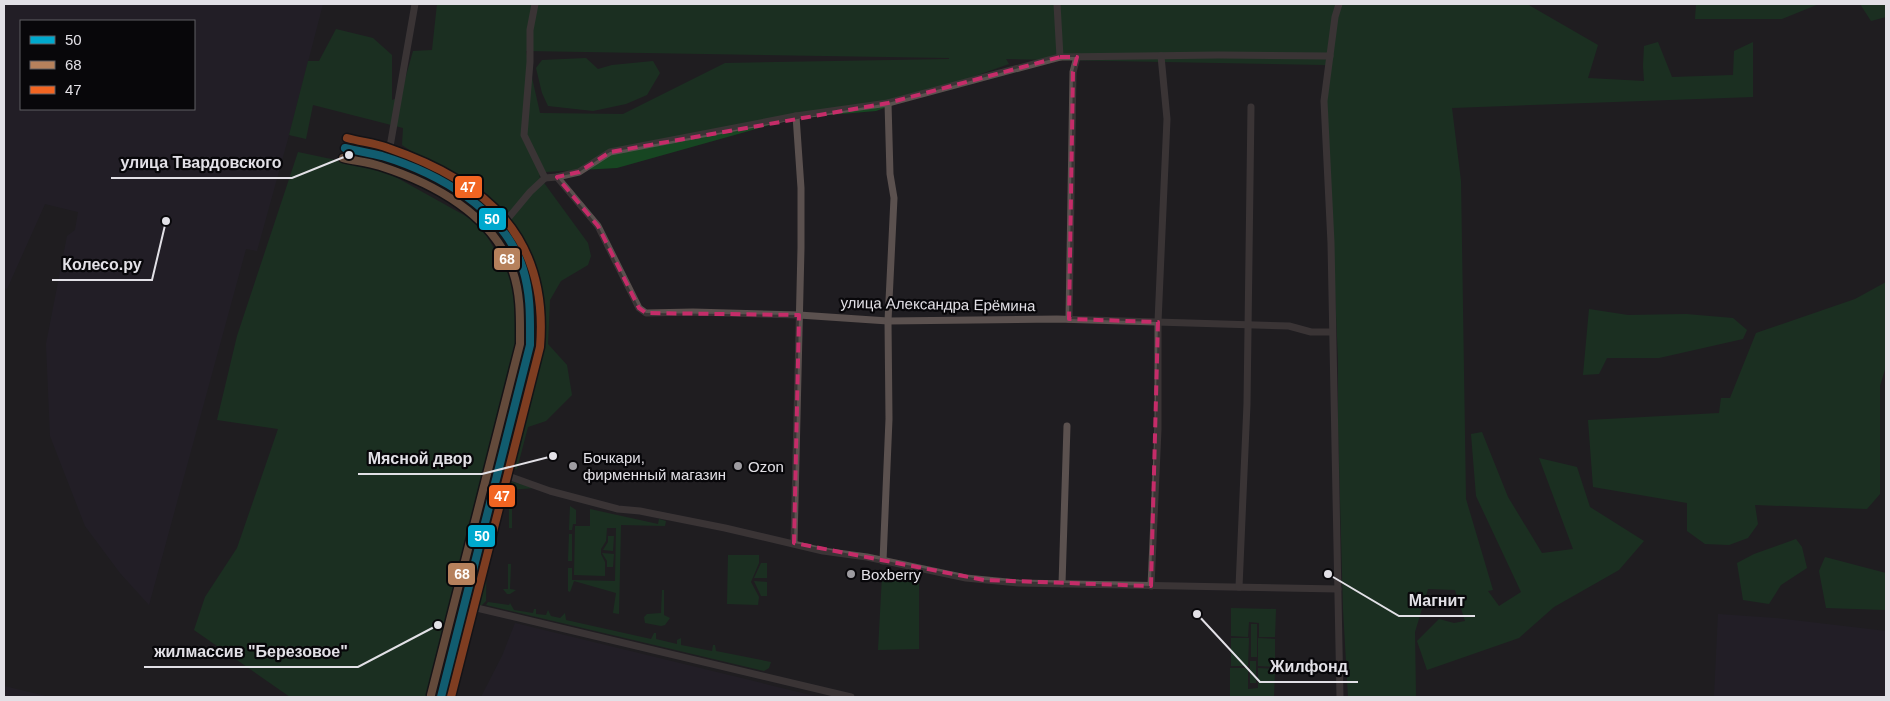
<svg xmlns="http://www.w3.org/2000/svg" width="1890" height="701" viewBox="0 0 1890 701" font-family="Arial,sans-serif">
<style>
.industrial{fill:#27202d;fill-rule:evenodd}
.green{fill:#174622;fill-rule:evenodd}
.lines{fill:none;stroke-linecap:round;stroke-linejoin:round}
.minor{stroke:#5b514f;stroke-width:7}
.bus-1-casing{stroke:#08070a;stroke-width:11}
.bus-2-casing{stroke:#08070a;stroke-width:11}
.bus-3-casing{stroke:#08070a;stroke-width:11}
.bus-1{stroke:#00a9ce;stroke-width:8}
.bus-2{stroke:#b6815c;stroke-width:8}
.bus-3{stroke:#f26522;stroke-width:8}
.marked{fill:none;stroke:#c52c69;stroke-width:4;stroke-dasharray:10 6;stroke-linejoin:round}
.poi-dot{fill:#9e9ca1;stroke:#08070a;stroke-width:2}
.labels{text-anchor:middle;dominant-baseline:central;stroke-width:4.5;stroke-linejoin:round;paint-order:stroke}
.street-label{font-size:15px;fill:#e2e0e6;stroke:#08070a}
.poi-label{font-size:15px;fill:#e2e0e6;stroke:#08070a;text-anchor:start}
.leader{fill:none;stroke:#e2e0e6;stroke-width:2}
.callout-dot{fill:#e2e0e6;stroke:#08070a;stroke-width:2}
.callout-label{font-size:16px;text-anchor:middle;font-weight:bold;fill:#e2e0e6;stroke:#08070a;stroke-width:4.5;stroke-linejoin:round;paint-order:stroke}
.line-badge{stroke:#08070a;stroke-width:2}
.badge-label{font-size:14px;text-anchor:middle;font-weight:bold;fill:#fff}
</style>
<rect width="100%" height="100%" fill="#1f1d21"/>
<!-- industrial -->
<g class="industrial">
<path d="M4,4H323L289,135L257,251L246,249L149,605L120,573L85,526L50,436L46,344L67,236L75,230L78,212L45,204L7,289L4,288ZM21,21H194V109H21Z"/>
<path d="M1718,614L1775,618L1886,631V697H1714Z"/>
<path d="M515,623L819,697H481L502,656Z"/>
<path d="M4,686L50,697H4Z"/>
</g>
<!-- green -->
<g class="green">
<path d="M437,4H1527L1598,45L1588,78L1644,81L1643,66L1644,46L1658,42L1672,77L1733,75L1734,51L1753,42V97L1452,108L1461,181L1466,499L1493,590L1488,591L1499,606L1521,592L1476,496L1471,434L1482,432L1508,497L1542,553L1573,549L1539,458L1577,467L1590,507L1644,541L1619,570L1554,607L1519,638L1427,670L1417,641L1439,619L1454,623L1465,621L1455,590L1428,589L1415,632L1416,697H1348L1343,609L1338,426V359L1325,65L1006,59L1009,64L876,111L795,118L617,168L545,172L539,176L588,243L591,256L588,265L561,281L550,300L548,344L567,365L572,395L546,421L528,427L517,469L505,468L537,348L539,300L524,251L501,211L402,145L403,128L313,105L306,139L289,135L308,61H319L336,29L373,38L392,55V100L400,97L413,51L432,50ZM526,51L949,58V59L725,63L623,114L540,113Z"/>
<path d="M1696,4H1819L1782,19H1695Z"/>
<path d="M1860,4H1886V17L1871,21Z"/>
<path d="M586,58L598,69L612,65L653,61L660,73L647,95L626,104L593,111L548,106L542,93L536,68L542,60Z"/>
<path d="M298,152L383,170L480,224L516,287L522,337L433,697H290L194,630L205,597L237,548L278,429L217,420L237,336Z"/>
<path d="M1886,282V366L1880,386V494L1867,509L1755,505L1758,524L1748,538L1729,545L1705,544L1687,531V503L1593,487L1588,420L1719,413L1721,398H1730L1756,333L1855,299Z"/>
<path d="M1589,309L1628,315L1686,314L1733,318L1747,330L1743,339L1659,358H1607L1599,374L1583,375Z"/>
<path d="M510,481L534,488L510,490L508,484Z"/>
<path d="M509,493H513L518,498L512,499V528H509V499L503,498Z"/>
<path d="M570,506L576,510V524H573L572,530H569Z"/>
<path d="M590,509L658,524L659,519L666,521L665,526L621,525L619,614L613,613L616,593L574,581L570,592L568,591V568H572V580L615,581L616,528H607L606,541L601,549V554L605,562V576L574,575L575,526H590Z"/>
<path d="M487,522L486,601L481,606L470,599Z"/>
<path d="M569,534H572V561H568Z"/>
<path d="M608,536H614L613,551L603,550L608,542Z"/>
<path d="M1796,539L1802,547L1807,568L1781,585L1769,604L1743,600L1737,563L1754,554Z"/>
<path d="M602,553L614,554L613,567H607V561Z"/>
<path d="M728,555H759V563L751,582L759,597L758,605L727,604Z"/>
<path d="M1825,557L1886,573V610L1826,608L1819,571Z"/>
<path d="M761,563H767V578H754Z"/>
<path d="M508,564H511L510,589L516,590L510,594H507L503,589H508Z"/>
<path d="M882,576L919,577V649L878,650Z"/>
<path d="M754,581L767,582V596H761Z"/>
<path d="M662,590H664V615L670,618L665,625L661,626L645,623L644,617L647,614L661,613Z"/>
<path d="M488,602L509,605L510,603L514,610L533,613L534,609H536V614L546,615L548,610L551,616L560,618L565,613L566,620L651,639L654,633H656V639L677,644V640L681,638V645L712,651L713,645H715L716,651L771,662L769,668L764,671L486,605Z"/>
<path d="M1231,608L1276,609L1275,637H1259V623L1249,622L1248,637L1231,636Z"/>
<rect x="1251" y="624" width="6" height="33"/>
<path d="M1231,638H1249L1248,666H1231Z"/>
<path d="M1258,638L1275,639V667L1258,666Z"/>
<rect x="1250" y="661" width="6" height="22"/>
<path d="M1230,668H1248V689L1258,688V668L1275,669L1274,697H1230Z"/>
</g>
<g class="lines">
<!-- minor -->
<g class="minor">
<path d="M535,4L530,30V62L524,135L545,178"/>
<path d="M1057,4L1060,57"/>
<path d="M1339,4L1335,17L1324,101L1331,243L1340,697"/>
<path d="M388,158L415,4"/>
<path d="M557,177L598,226L639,308L646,313L693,312L799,315L888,321L1057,319L1289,326L1311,332H1332"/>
<path d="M500,228L530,192L545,178L557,177L579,172L610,152L796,116L888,103L1060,57L1219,55L1330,56"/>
<path d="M1069,319L1073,72L1077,57"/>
<path d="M497,472L550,491L618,509L640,511L725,528L823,551L867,557L966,578L1019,583L1338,589"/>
<path d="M794,543L801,248V188L796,116"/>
<path d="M883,561L889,419L888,321L894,198L890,174L888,103"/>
<path d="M1062,584L1067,426"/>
<path d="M1151,586L1158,429V322L1167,119L1161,56"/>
<path d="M1239,587L1247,404L1251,107"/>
<path d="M464,605L851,697"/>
</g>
<defs>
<path id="bus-1" d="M345,148C357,151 370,153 382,156C438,173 505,210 523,269C531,295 530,319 530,345L441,697"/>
<path id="bus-2" d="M343,158C355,161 368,162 380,166C433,183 494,215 513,272C521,295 520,319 520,344L431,695"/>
<path id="bus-3" d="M347,138C361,142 375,143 388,148C487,182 549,237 540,347L451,697"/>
</defs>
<!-- bus-1 casing -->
<use href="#bus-1" class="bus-1-casing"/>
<!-- bus-2 casing -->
<use href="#bus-2" class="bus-2-casing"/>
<!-- bus-3 casing -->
<use href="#bus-3" class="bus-3-casing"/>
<!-- bus-1 -->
<use href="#bus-1" class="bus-1"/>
<!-- bus-2 -->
<use href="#bus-2" class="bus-2"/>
<!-- bus-3 -->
<use href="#bus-3" class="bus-3"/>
</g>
<!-- marked area -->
<path d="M0 0H1890V701H0ZM1060,57H1077L1073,72L1069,319L1158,322L1151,586L984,580L794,543L799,315L646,313L639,308L598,226L557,177L579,172L610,152L888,103Z" fill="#1f1d21" fill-opacity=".55" fill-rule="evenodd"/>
<path class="marked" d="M1060,57H1077L1073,72L1069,319L1158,322L1151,586L984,580L794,543L799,315L646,313L639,308L598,226L557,177L579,172L610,152L888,103Z"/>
<!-- markers -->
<g class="poi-dot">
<circle cx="573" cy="466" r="5"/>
<circle cx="738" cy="466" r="5"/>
<circle cx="851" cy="574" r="5"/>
</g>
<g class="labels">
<!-- street labels -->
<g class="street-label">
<text transform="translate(938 304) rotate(1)">улица Александра Ерёмина</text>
</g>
<!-- poi labels -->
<g class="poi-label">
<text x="583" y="457">Бочкари,<tspan x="583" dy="17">фирменный магазин</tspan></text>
<text x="748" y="466">Ozon</text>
<text x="861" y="574">Boxberry</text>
</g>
</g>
<!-- callouts -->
<path class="leader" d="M349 155L292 178H111M166 221L152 280H52M553 456L482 474H358M1328 574L1399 616H1475M438 625L358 667H144M1197 614L1260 682H1358"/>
<g class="callout-dot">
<circle cx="349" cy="155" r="5"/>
<circle cx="166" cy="221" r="5"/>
<circle cx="553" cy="456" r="5"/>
<circle cx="1328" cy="574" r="5"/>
<circle cx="438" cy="625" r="5"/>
<circle cx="1197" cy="614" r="5"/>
</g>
<g class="callout-label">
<text x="201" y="168">улица Твардовского</text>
<text x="102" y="270">Колесо.ру</text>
<text x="420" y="464">Мясной двор</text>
<text x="1437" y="606">Магнит</text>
<text x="251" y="657">жилмассив "Березовое"</text>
<text x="1309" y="672">Жилфонд</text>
</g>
<g class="line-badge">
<rect x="454" y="175" width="29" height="24" rx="5" fill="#f26522"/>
<rect x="478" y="207" width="29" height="24" rx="5" fill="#00a9ce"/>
<rect x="493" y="247" width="28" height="24" rx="5" fill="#b6815c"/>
<rect x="488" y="484" width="28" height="24" rx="5" fill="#f26522"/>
<rect x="467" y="524" width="29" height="24" rx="5" fill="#00a9ce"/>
<rect x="447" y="562" width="29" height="24" rx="5" fill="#b6815c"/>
</g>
<g class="badge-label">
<text x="468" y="192">47</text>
<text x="492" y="224">50</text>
<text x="507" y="264">68</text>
<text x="502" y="501">47</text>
<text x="482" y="541">50</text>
<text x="462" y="579">68</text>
</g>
<!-- border -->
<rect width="1890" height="701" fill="none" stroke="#e2e0e6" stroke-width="10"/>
<!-- legend -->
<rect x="20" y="20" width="175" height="90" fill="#08070a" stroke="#5f5e62"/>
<rect x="30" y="36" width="25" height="8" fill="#00a9ce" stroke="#5f5e62"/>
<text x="65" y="45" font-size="15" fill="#e2e0e6">50</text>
<rect x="30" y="61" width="25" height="8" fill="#b6815c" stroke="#5f5e62"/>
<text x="65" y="70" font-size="15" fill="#e2e0e6">68</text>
<rect x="30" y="86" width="25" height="8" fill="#f26522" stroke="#5f5e62"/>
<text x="65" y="95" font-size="15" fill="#e2e0e6">47</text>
</svg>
